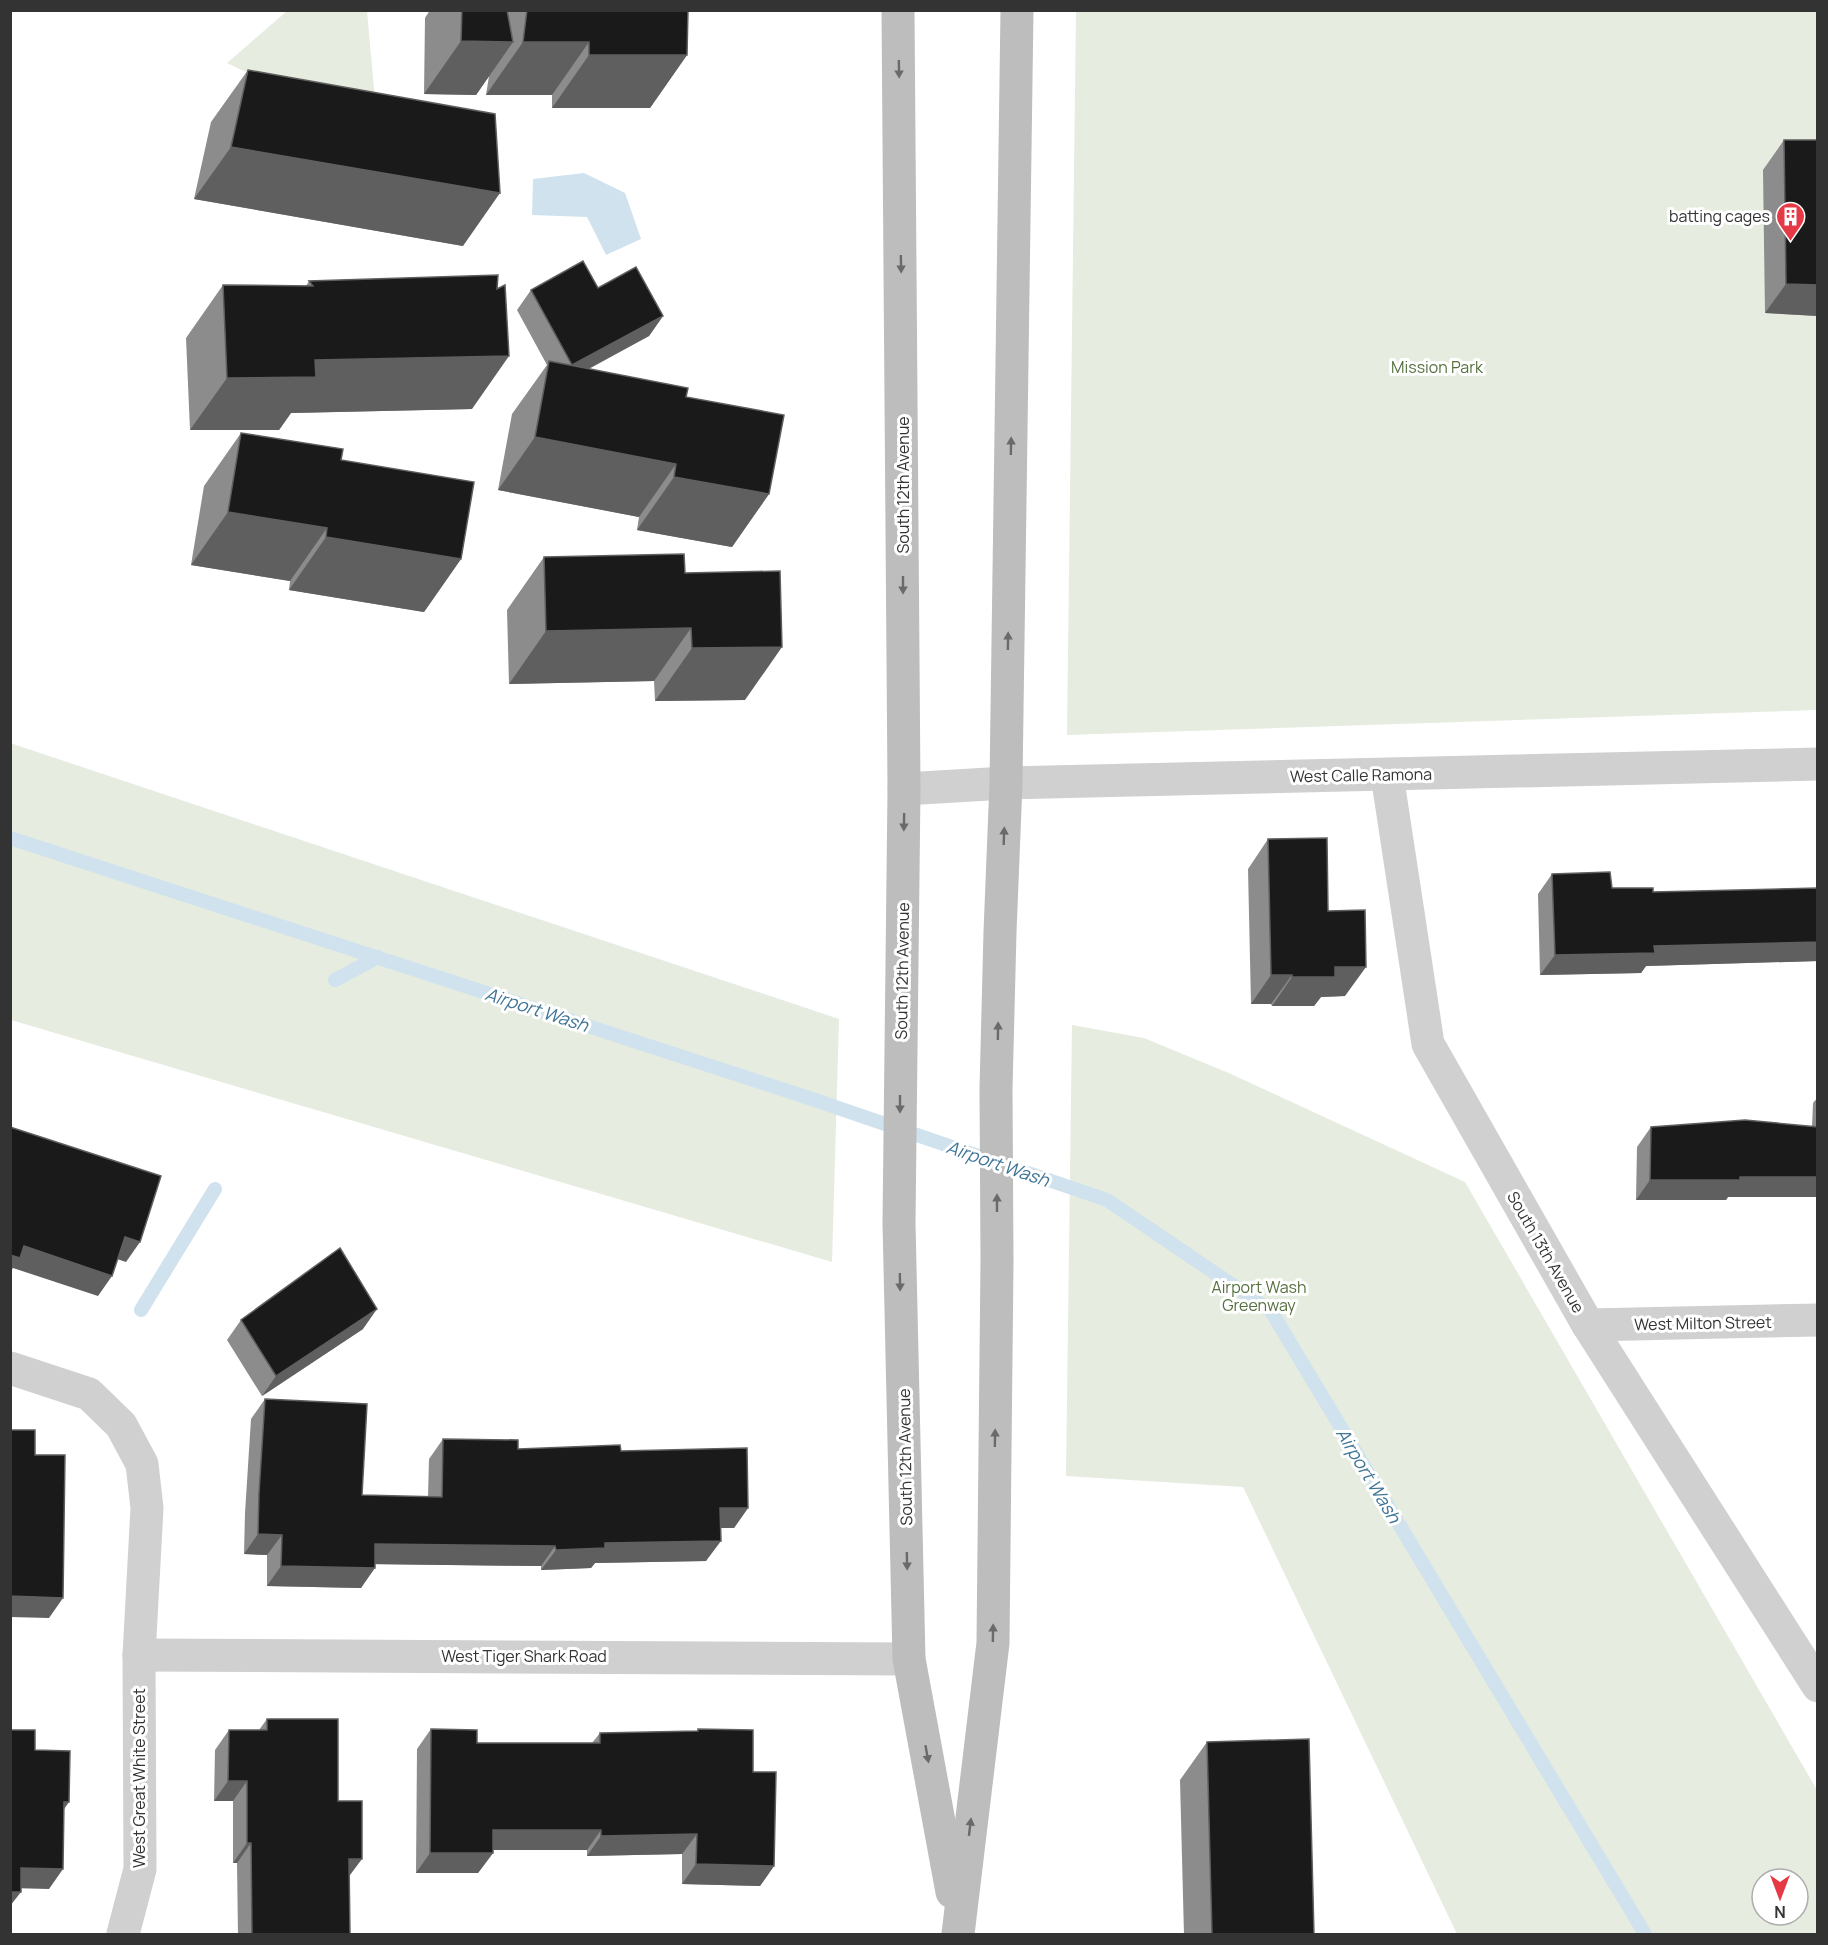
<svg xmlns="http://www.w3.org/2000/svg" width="1828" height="1945" viewBox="0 0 1828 1945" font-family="Manrope,sans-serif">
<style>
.green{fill:#e6ecdf;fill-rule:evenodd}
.water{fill:#cfe2ee}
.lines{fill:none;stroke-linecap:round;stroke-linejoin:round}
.stream{stroke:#cfe2ee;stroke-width:14}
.street{stroke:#d0d0d0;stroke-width:33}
.secondary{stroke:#bdbdbd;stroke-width:33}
.wall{fill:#8c8c8c}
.shaded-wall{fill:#5f5f5f}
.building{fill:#1a1a1a;stroke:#5f5f5f;stroke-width:1.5}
.oneway{fill:#6a6a6a}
.labels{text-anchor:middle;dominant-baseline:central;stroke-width:6;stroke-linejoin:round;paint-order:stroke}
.poi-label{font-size:16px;fill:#333;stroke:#fff;text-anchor:end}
.park-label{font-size:16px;fill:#56703f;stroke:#fff}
.street-label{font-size:16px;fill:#333;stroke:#fff}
.water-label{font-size:18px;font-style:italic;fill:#3f7597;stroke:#fff}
</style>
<rect width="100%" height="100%" fill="#fff"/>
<!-- green -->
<g class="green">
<path d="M287,11H367L376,111L295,95L227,63Z"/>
<path d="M1076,11H1817V710L1067,735Z"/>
<path d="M10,743L839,1019L832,1262L11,1020Z"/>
<path d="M1072,1025L1144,1038L1231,1074L1465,1182L1817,1790V1934H1457L1243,1487L1066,1476ZM1762,1879H1798V1915H1762Z"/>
</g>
<!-- water -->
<path class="water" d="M584,173L625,193L641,239L606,255L587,217L532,215L533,179Z"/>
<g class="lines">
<!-- stream -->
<g class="stream">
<path d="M10,838L812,1099L1107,1200L1271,1311L1645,1934"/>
<path d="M335,980L378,957"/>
<path d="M141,1310L215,1189"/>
</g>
<!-- street -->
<g class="street">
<path d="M1387,775L1428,1044L1588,1325L1818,1686"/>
<path d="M904,789L1006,783L1818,764"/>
<path d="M1588,1325L1818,1320"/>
<path d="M10,1368L89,1394L121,1425L142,1464L147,1508L139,1655L140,1869L123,1934"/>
<path d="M139,1655L909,1659"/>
</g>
<!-- secondary -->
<g class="secondary">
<path d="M898,10L904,789L899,1223L909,1659L952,1892"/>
<path d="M958,1934L993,1643L997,1261L996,1089L1000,932L1006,783L1017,10"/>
</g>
</g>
<!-- wall -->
<g class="wall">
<path d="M430,10H688L687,55L650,108H552V95H486L489,76L476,95L424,94L425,18Z"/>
<path d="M248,70L463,246L194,199L211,122Z"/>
<path d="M1784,140L1818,316L1765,313L1763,170Z"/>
<path d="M309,281L472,409L291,413L279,430H190L186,338L223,285L306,286Z"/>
<path d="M598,288L663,316L649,336L589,369L686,397L769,494L732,547L637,530L639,517L498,490L512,414L547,365L517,310L531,290Z"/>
<path d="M241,433L341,460L461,559L424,612L289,590L290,581L191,565L204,486Z"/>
<path d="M544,557L685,573L745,700L655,701L654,681L509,684L507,610Z"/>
<path d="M1268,839L1328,911L1345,996L1321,997L1314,1006H1272L1271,1004H1251L1248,869Z"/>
<path d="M1552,874L1612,888L1653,892L1818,888V961L1646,966L1641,973L1540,975L1538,894Z"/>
<path d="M1818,1097V1197H1728L1726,1200H1636L1637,1147L1651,1127H1812L1813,1103Z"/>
<path d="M241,1320L363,1329L262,1396L227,1340Z"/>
<path d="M265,1399L362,1495L428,1497L429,1459L443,1439L518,1449L621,1451L748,1508L734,1528H720L706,1561L595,1563L591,1568L541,1570V1566L375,1564L361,1588L267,1586V1555L244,1554L245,1513L251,1419Z"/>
<path d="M267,1719L338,1801L349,1876L350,1935H238L237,1863H233V1801H214L215,1750L229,1730H259Z"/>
<path d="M431,1729L477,1743H592L600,1733L697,1731L698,1729L753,1772L774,1866L760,1886L682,1884V1854L587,1856V1850H493V1853L478,1873H416L417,1749Z"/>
<path d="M1207,1742L1314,1935H1184L1180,1780Z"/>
</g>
<!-- shaded-wall -->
<g class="shaded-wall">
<path d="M461,41L513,42L476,95L424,94Z"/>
<path d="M523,42H589L552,95H486Z"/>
<path d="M589,55H687L650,108H552Z"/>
<path d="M231,147L500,193L463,246L194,199Z"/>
<path d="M1786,284L1818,285V316L1765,313Z"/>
<path d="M663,316L649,336L558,385L572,365Z"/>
<path d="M509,356L472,409L291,413L279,430H190L227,378L315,360Z"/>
<path d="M535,437L676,464L639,517L498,490Z"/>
<path d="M674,477L769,494L732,547L637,530Z"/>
<path d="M228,512L327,528L290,581L191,565Z"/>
<path d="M326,537L461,559L424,612L289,590Z"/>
<path d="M691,628L654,681L509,684L546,631Z"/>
<path d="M782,647L745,700L655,701L692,648Z"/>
<path d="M1818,942V961L1646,966L1641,973L1540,975L1555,955L1654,946Z"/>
<path d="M1335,967H1366L1345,996L1321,997L1314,1006H1272L1292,977Z"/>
<path d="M1271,975H1292L1271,1004H1251Z"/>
<path d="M1740,1177H1818V1197H1728L1726,1200H1636L1650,1180Z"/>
<path d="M125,1237L140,1242L126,1262L111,1257Z"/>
<path d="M24,1246L112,1276L98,1296L13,1268L10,1272V1255Z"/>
<path d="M377,1309L363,1329L262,1396L276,1376Z"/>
<path d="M720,1508H748L734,1528H706Z"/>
<path d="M258,1534L282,1535L267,1555L244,1554Z"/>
<path d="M721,1541L706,1561L595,1563L591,1568L541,1570L556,1550L605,1543Z"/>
<path d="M375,1544L555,1546L541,1566L361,1564Z"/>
<path d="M281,1566L375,1568L361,1588L267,1586Z"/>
<path d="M10,1596L63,1598L49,1618L10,1617Z"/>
<path d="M228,1781H247L233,1801H214Z"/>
<path d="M64,1802H69L55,1822Z"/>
<path d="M493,1830H601L587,1850H479Z"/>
<path d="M697,1834L682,1854L587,1856L601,1836Z"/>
<path d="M247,1843H251L237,1863H233Z"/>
<path d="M430,1853H493L478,1873H416Z"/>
<path d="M349,1859H362L347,1879Z"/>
<path d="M696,1864L774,1866L760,1886L682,1884Z"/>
<path d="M21,1868L63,1869L49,1889L10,1888Z"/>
<path d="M10,1892H21L10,1906Z"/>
</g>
<!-- building -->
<g class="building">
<path d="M462,10H507L513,42L461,41Z"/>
<path d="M527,10H688L687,55H589V42H523Z"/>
<path d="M248,70L495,114L500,193L231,147Z"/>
<path d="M1784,140H1818V285L1786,284Z"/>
<path d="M583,261L598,288L636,267L663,316L572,365L531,290Z"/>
<path d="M498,275L497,289L505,285L509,356L315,360L316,377L227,378L223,285L313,286L309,281Z"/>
<path d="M549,361L688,388L686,397L784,415L769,494L674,477L676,464L535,437Z"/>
<path d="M241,433L343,449L341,460L474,482L461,559L326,537L327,528L228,512Z"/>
<path d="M684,554L685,573L780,571L782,647L692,648L691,628L546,631L544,557Z"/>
<path d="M1327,838L1328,911L1365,910L1366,967H1335V977H1292V975H1271L1268,839Z"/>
<path d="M1610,872L1612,888H1653V892L1818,888V942L1654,946L1655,953L1555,955L1552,874Z"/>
<path d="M1745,1120L1818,1127V1177H1740V1180H1650L1651,1127Z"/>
<path d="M10,1127L161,1176L140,1242L125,1237L112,1276L24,1246L20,1258L10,1255Z"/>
<path d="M340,1248L377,1309L276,1376L241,1320Z"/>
<path d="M265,1399L367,1404L362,1495L442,1497L443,1439L518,1440V1449L620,1445L621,1451L747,1448L748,1508H720L721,1541L605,1543V1548L556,1550L555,1546L375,1544V1568L281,1566L282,1535L258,1534L259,1493Z"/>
<path d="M10,1430H35V1455H65L63,1598L10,1596Z"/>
<path d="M267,1719H338V1801H362V1859H349L350,1935H252L251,1843H247V1781H228L229,1730H267Z"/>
<path d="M431,1729L477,1730V1743H600V1733L698,1731V1729L753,1730V1772H776L774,1866L696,1864L697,1834L601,1836V1830H493V1853H430Z"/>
<path d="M10,1730H35V1750L70,1751L69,1802H64L63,1869L21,1868V1892H10Z"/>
<path d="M1309,1739L1314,1935H1212L1207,1742Z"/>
</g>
<!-- one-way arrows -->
<defs><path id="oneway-solid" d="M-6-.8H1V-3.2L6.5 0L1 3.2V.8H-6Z" transform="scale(1.5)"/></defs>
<g class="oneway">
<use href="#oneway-solid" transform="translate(899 69) rotate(89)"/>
<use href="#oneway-solid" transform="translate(901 264) rotate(89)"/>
<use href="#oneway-solid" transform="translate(1011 446) rotate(-89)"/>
<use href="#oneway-solid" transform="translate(903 585) rotate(90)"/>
<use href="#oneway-solid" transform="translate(1008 641) rotate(-89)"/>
<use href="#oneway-solid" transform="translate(904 822) rotate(91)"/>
<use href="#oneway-solid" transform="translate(1004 836) rotate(-88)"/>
<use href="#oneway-solid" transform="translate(998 1031) rotate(-89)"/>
<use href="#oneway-solid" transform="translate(900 1104) rotate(90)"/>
<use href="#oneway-solid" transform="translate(997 1203) rotate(-90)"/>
<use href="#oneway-solid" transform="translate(900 1282) rotate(89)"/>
<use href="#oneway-solid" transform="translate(995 1438) rotate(-89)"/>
<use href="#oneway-solid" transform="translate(907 1561) rotate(89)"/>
<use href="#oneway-solid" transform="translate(993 1633) rotate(-89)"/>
<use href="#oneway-solid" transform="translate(927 1754) rotate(80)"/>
<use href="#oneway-solid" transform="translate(970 1827) rotate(-83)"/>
</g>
<!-- icons -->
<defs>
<symbol id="building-pin" viewBox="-11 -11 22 30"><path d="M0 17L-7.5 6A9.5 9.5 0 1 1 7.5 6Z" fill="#e63946" stroke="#fff"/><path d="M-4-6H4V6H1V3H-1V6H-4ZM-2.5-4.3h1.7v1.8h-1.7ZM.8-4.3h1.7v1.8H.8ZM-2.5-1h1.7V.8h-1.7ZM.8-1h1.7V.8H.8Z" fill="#fff"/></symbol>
</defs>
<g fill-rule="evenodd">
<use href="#building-pin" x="1774" y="200" width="33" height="45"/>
</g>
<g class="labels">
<!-- poi labels -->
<g class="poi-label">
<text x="1770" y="216">batting cages</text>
</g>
<!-- park labels -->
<g class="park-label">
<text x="1437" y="367">Mission Park</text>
<text x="1259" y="1287">Airport Wash<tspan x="1259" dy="18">Greenway</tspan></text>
</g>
<!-- street labels -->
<g class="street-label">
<text transform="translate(903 485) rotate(-90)">South 12th Avenue</text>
<text transform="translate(1361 775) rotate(-1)">West Calle Ramona</text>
<text transform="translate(902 971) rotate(-89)">South 12th Avenue</text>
<text transform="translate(1546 1252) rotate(60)">South 13th Avenue</text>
<text transform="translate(1703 1323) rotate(-1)">West Milton Street</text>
<text transform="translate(905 1457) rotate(-91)">South 12th Avenue</text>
<text x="524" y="1656">West Tiger Shark Road</text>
<text transform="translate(139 1778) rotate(-90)">West Great White Street</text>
</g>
<!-- water labels -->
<g class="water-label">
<text transform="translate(537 1009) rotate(18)">Airport Wash</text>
<text transform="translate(998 1163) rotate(19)">Airport Wash</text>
<text transform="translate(1369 1475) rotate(59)">Airport Wash</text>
</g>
</g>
<!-- border -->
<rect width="1828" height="1945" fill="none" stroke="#333333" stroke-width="24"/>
<!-- north arrow -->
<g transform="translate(1780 1897) rotate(180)"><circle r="28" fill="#ffffff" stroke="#adadad" stroke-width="1.5"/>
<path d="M0-4.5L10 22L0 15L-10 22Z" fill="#e63946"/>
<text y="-9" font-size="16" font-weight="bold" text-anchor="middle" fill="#333333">N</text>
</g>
</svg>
